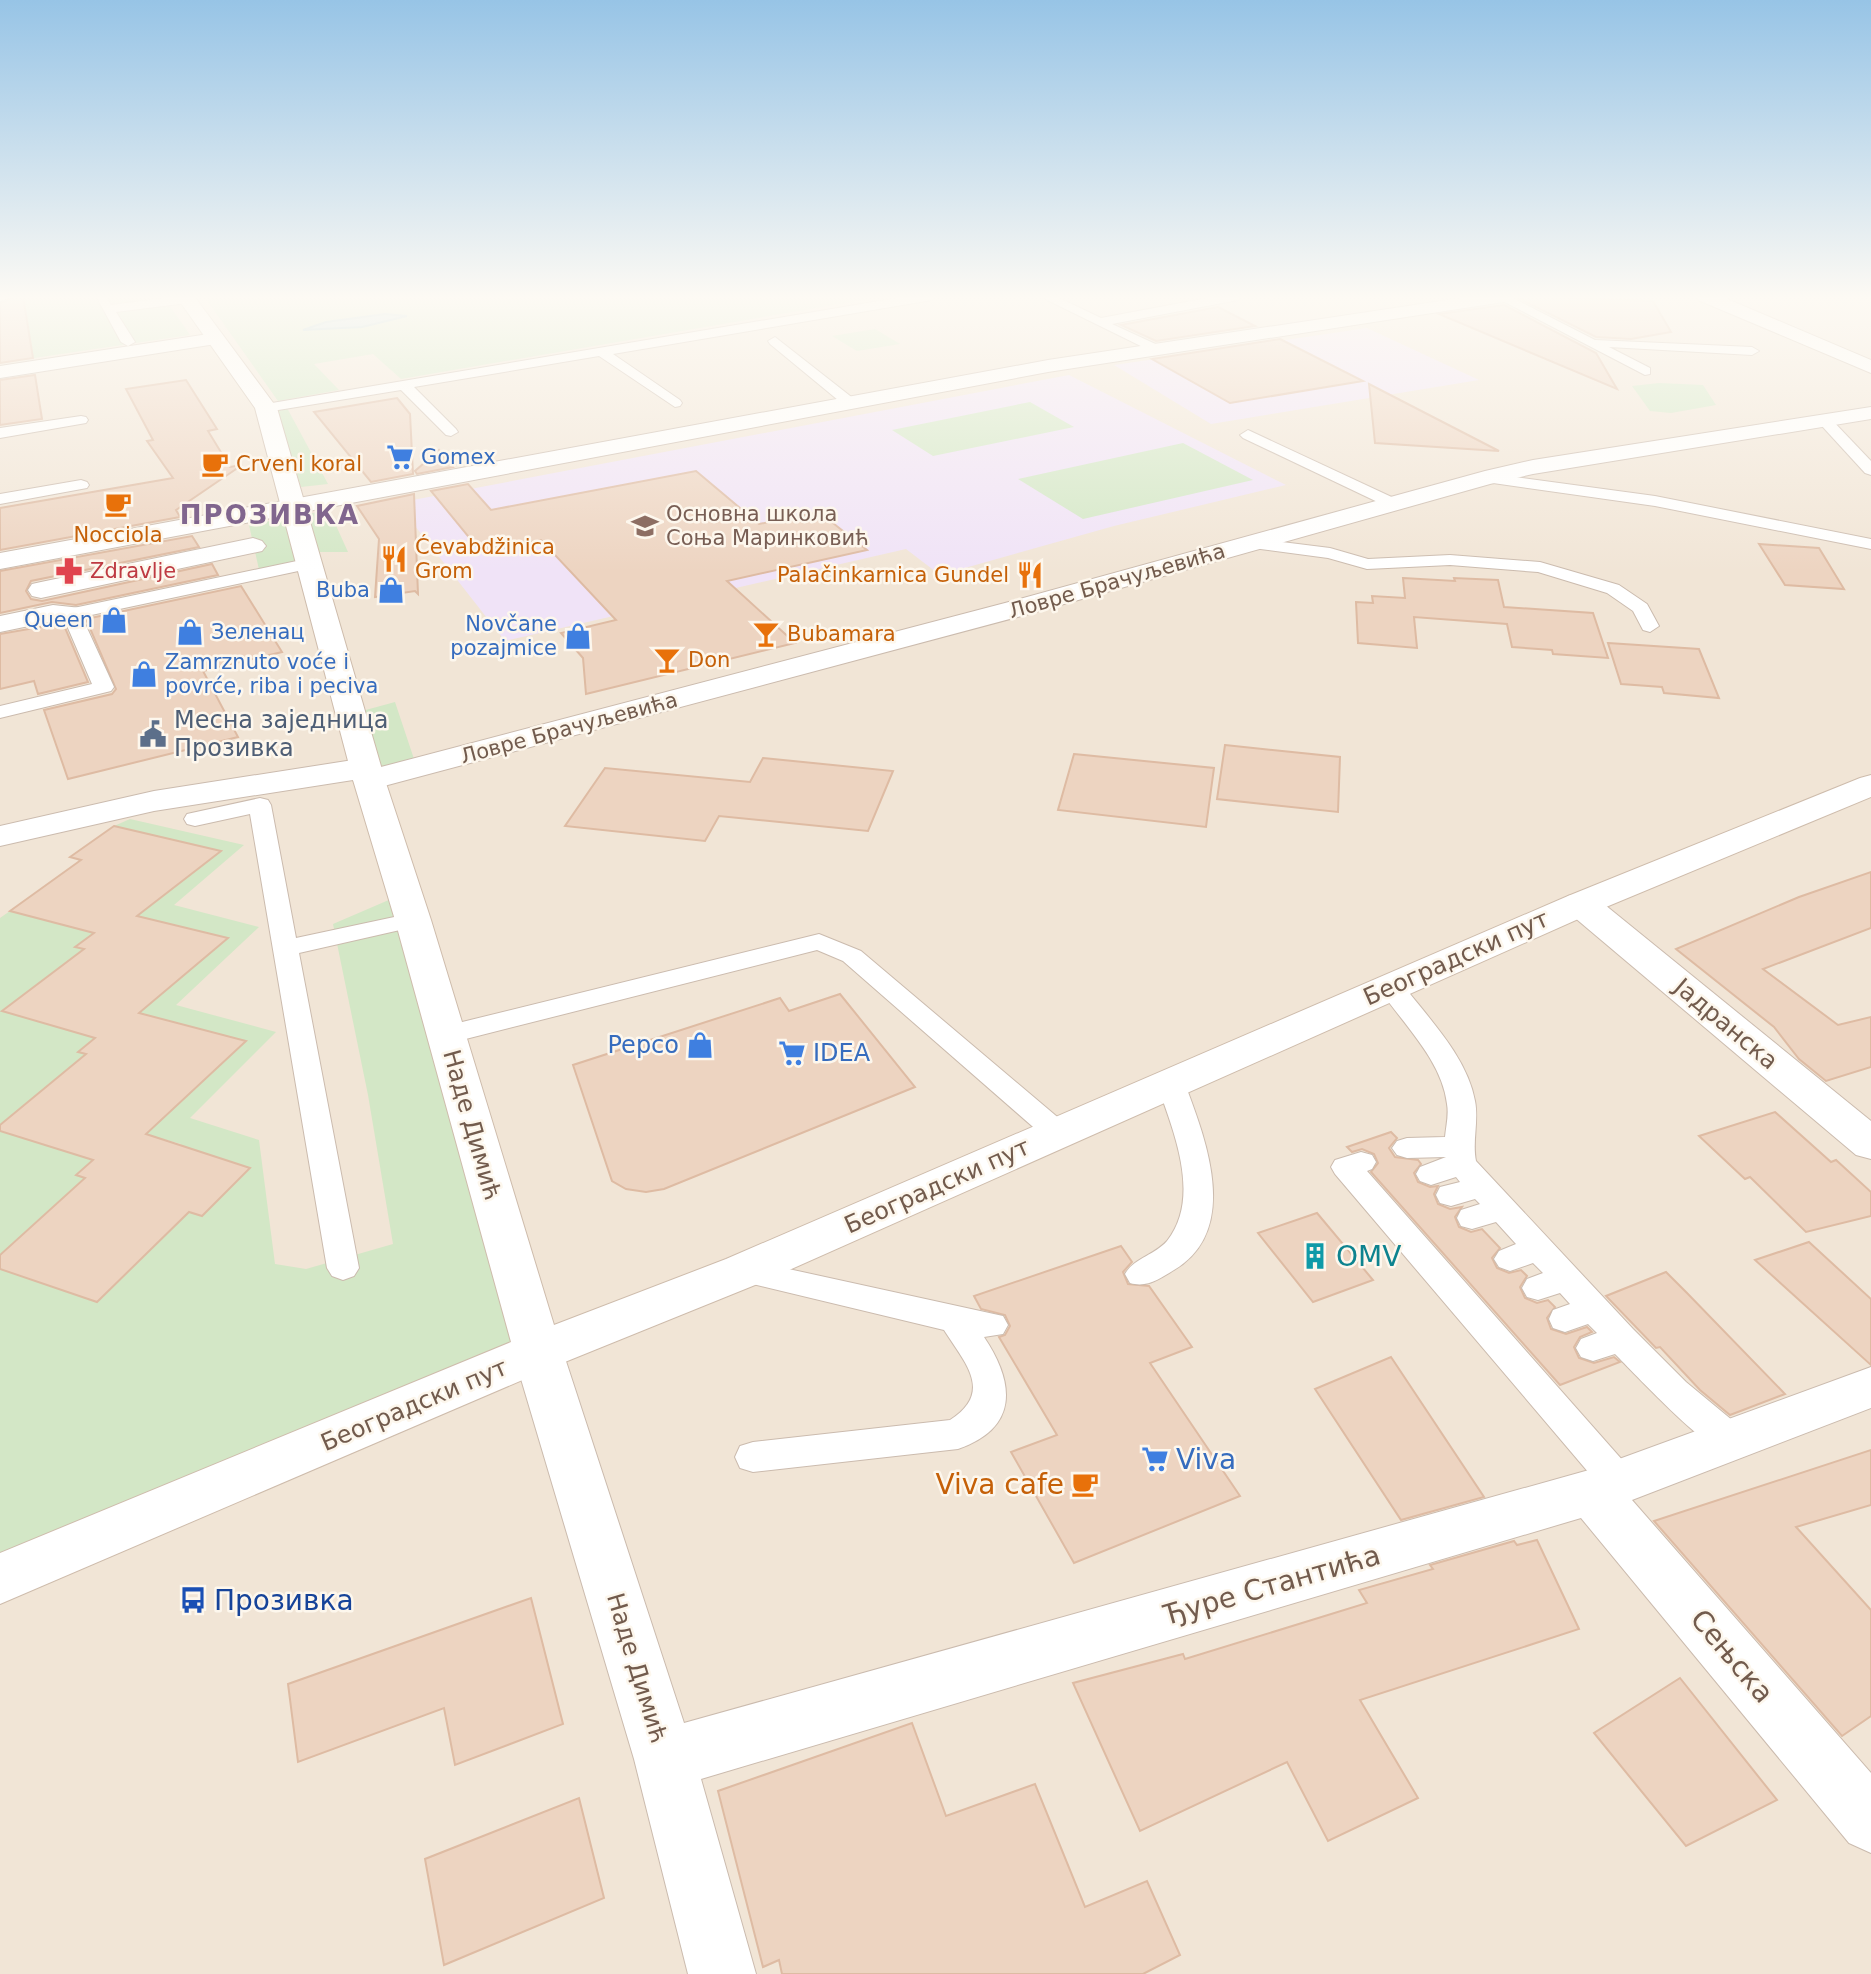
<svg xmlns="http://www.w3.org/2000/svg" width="1871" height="1974" viewBox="0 0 1871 1974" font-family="'DejaVu Sans',sans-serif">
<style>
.residential{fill:#f1e5d6}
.education{fill:#f0e3f7}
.green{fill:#d3e7c6}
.water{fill:#bddce2;stroke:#a4cbd3;stroke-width:2}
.building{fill:#edd4c1;stroke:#debba3;stroke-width:2}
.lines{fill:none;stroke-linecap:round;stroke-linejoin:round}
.lane-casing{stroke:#cbbbae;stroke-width:2}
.street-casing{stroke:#cbbbae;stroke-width:2}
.secondary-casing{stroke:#cebcac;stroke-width:2}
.lane{fill:#fff;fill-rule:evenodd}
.street{fill:#fff;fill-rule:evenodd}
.secondary{fill:#fff;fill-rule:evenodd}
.labels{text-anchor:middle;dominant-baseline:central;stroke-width:5;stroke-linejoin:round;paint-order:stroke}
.far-shop-label{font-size:21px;fill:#366cbe;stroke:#fdf7ed;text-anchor:start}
.far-food-label{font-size:21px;fill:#c56008;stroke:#fdf7ed;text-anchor:start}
.far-education-label{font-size:21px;fill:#785e54;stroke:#fdf7ed;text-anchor:start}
.far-health-label{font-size:21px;fill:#be3a42;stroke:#fdf7ed;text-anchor:start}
.far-street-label{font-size:21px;fill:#725b4d;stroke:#fdf7ed}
.service-label{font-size:24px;fill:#4e5e75;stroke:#fdf7ed;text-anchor:start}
.street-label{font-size:24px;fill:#725b4d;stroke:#fdf7ed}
.shop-label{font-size:24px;fill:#366cbe;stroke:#fdf7ed;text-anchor:end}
.far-district-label{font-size:26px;font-weight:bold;letter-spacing:2px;fill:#81668e;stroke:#fdf7ed}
.near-culture-label{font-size:28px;fill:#0d838f;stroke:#fdf7ed;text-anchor:start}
.near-shop-label{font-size:28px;fill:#366cbe;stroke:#fdf7ed;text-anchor:start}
.near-food-label{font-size:28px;fill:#c56008;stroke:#fdf7ed;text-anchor:end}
.near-street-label{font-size:28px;fill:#725b4d;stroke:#fdf7ed}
.near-transit-label{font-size:28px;fill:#164399;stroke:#fdf7ed;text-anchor:start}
</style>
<rect width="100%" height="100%" fill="#faf3e7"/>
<!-- residential -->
<rect class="residential" x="0" y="296" width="1871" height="1678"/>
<!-- education -->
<g class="education">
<path d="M1367,328L1479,380L1211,424L1114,365Z"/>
<path d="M1069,375L1286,485L1114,526L940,575L906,549L505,641L397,503Z"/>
</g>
<!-- green -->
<g class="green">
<path d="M0,296H163L190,335L0,363Z"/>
<path d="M204,296H886L401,379L373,354L314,364L339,390L278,401Z"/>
<path d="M875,329L900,344L857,351L832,336Z"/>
<path d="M1659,383L1703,385L1716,405L1671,413L1650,411L1632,386Z"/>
<path d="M1030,402L1074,427L933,456L892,430Z"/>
<path d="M286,406L328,484L301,487L275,408Z"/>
<path d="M1183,443L1253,480L1083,519L1018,479Z"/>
<path d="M329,510L348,552H309L311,563L260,574L249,525Z"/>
<path d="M395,702L417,768L369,781L351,714Z"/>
<path d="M130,819L244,845L174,905L259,927L176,1005L276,1032L190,1118L259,1140L275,1264L306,1269L393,1244L368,1095L333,924L405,893L538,1352L0,1579V1269L98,1302L189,1212L202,1216L250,1169L169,1156L181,1144L134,1131L183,1086L194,1089L245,1041L127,1010L165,979L177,981L227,939L125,913L165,883L177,885L220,851L176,840L163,850L114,826Z"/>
<path d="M10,911L94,933L75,947L84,949L3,1011L95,1038L79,1051L86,1054L0,1125V918Z"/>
<path d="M0,1131L93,1160L85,1178L0,1255Z"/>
</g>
<!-- water -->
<path class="water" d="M385,314L407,316L362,327L303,330L326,322Z"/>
<!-- building -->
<g class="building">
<path d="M16,296H23L33,358L0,363V303Z"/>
<path d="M1521,296L1653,301L1671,332L1631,339L1596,337L1520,299Z"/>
<path d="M1504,305L1596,353L1617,389L1439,314Z"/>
<path d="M1218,307L1255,326L1156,341L1121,325Z"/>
<path d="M1280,339L1363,381L1230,403L1152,359Z"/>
<path d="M35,375L42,419L0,425V380Z"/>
<path d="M186,380L217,429L208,431L230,467L242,465L176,510L180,517L0,550V508L173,478L147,441L153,440L126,389Z"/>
<path d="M1369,384L1499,451L1375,443Z"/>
<path d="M397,398L410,414L413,474L371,482L314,412Z"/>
<path d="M439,450L453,467L417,474L415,471Z"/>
<path d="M696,471L759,524L819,512L867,550L727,581L795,643L586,694L583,658L561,633L616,620L541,540L481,552L431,491L468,484L491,510Z"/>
<path d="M414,494L418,594L415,591L375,597L379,539L357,506Z"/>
<path d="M192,536L199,547L31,581L26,591L31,599L42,601L212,564L218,575L76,605L52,602L0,613V571Z"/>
<path d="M1759,544L1819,548L1844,589L1785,585Z"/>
<path d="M1403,578L1455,581L1454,578L1498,580L1504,607L1593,613L1608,658L1553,654L1552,650L1512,647L1507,624L1414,617L1417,648L1358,643L1356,602L1373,603L1372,596L1405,598Z"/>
<path d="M241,586L282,652L203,671L238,737L68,779L44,710L112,694L116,689L86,619Z"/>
<path d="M63,623L88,682L38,694L34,681L0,689V634Z"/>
<path d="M1608,643L1699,649L1719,698L1664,693L1662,687L1621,684Z"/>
<path d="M1225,745L1340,757L1338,812L1217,799Z"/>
<path d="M1074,754L1214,768L1206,827L1058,810Z"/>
<path d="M763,758L893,771L868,831L719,816L705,841L565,826L605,768L750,782Z"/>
<path d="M114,826L221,851L137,916L228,938L139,1013L246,1041L146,1134L250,1168L202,1216L189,1212L97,1302L0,1269V1255L85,1178L76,1175L93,1160L0,1131V1125L86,1054L78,1052L95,1038L2,1011L84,949L75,947L94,933L10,911L81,860L70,857Z"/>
<path d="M1871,872V928L1763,969L1838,1025L1871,1017V1067L1826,1081L1799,1059L1774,1027L1676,949L1799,897Z"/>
<path d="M840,994L915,1087L664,1189L646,1192L626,1189L612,1181L573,1065L780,998L789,1011Z"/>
<path d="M1775,1112L1831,1162L1836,1160L1871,1192V1216L1806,1232L1750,1177L1745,1179L1699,1136Z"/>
<path d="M1391,1132L1397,1138L1389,1148L1395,1157L1418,1160L1421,1164L1414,1173L1418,1182L1430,1187L1438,1186L1434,1194L1438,1204L1450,1209L1462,1207L1455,1217L1459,1227L1471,1232L1482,1229L1500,1248L1492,1258L1497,1268L1509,1273L1521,1270L1527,1276L1520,1287L1525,1298L1537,1303L1548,1300L1555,1307L1547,1318L1551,1329L1566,1334L1587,1327L1592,1332L1580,1337L1574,1347L1579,1358L1594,1363L1614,1357L1620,1362L1560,1385L1371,1172L1378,1163L1374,1154L1362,1149L1352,1152L1347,1147Z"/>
<path d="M1317,1213L1373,1280L1313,1302L1258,1233Z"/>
<path d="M1809,1242L1871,1299V1365L1755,1260Z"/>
<path d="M1121,1246L1132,1262L1123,1272L1128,1284L1149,1286L1192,1347L1150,1363L1240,1496L1074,1563L1011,1452L1057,1435L999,1337L1005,1335L1010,1326L1005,1315L981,1309L974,1296Z"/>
<path d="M1666,1272L1687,1293L1785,1394L1730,1415L1700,1390L1660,1347L1656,1348L1606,1296Z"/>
<path d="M1391,1357L1484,1497L1401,1520L1315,1389Z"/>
<path d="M1871,1450V1505L1796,1527L1871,1610V1716L1842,1736L1654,1521Z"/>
<path d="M1537,1540L1579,1629L1360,1700L1418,1798L1328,1841L1287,1762L1140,1831L1073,1683L1183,1654L1185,1659L1367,1603L1359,1590L1433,1569L1430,1565L1514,1541L1517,1545Z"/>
<path d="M531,1598L563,1724L455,1765L444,1708L298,1762L288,1684Z"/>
<path d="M1680,1678L1777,1800L1686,1846L1594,1733Z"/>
<path d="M912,1723L946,1816L1035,1784L1085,1907L1147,1881L1180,1955L1143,1974H782L779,1960L763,1967L718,1791Z"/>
<path d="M579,1798L604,1898L444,1965L425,1859Z"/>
</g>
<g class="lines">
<defs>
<g id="lane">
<path d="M0,296H14L0,301Z"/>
<path d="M96,296H106L111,305L181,296H190L193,299L187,303L116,312L135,342L128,346L121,342Z"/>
<path d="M909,296H938L932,300L613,354L680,400L682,403L680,406L675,407L599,356L414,387L456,429L458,432L451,436L446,435L401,390L266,412L259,408L266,404Z"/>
<path d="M1039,296H1055L1101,318L1218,296H1244L1238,300L1112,324L1162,347L1164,350L1157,354Z"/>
<path d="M1509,296L1595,340L1752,347L1759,351L1752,355L1609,347L1650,368V374L1645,375L1495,297Z"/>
<path d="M775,337L854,399L856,402L854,405H844L770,344L768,341Z"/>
<path d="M81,416L86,417L88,420L86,423L0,438V428Z"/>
<path d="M1826,418L1831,419L1871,461V475L1865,473L1821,425L1819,422Z"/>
<path d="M1248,430L1398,500L1400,503L1398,506H1386L1243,438L1240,435Z"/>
<path d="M1485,473L1655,496L1871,539V549L1655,506L1479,481L1477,478L1479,475Z"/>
<path d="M81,480L87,482L89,485L87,488L0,504V494Z"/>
<path d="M1251,538L1330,548L1368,559L1450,555L1540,562L1619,585L1647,604L1659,626L1650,632L1643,630L1633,611L1607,593L1538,572L1450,565L1367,569L1328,558L1245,547L1242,543L1245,539Z"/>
<path d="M311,558L317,559L320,563L317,567L82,617L114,687L111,691L0,718V706L92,684L62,614L64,610Z"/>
<path d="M260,798L268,800L271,805L296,938L413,913L422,915L425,920L422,925L299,953L359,1268L354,1276L343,1280L332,1276L327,1268L250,814L195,826L187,824L184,819L187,814Z"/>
<path d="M819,934L861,951L1068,1126L1073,1133L1068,1140L1058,1143L1048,1140L843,961L817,950L446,1044L436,1041L432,1035L436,1029L446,1026Z"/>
<path d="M1391,979L1400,981C1427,1017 1467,1056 1475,1101C1479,1121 1472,1141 1476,1161L1633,1329L1686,1382L1744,1430L1749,1440L1744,1450C1738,1452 1733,1455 1728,1454C1705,1449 1635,1374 1615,1354L1593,1361L1581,1357L1576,1348L1581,1339L1597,1333L1588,1324L1565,1332L1553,1328L1549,1319L1553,1310L1570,1304L1560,1293L1538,1300L1527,1297L1522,1288L1527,1279L1543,1273L1533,1263L1510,1271L1499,1267L1494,1259L1499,1251L1516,1244L1496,1222L1472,1229L1461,1226L1457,1218L1461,1210L1480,1204L1475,1199L1451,1206L1440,1203L1436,1195L1440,1187L1460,1182L1456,1177L1431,1185L1420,1181L1416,1174L1420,1167L1446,1157L1407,1158L1397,1155L1392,1148L1397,1141L1407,1138L1445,1137C1446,1126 1449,1115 1447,1104C1442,1060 1402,1023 1378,987L1382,981Z"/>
<path d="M1171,1075L1181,1077L1185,1084C1206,1140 1241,1230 1174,1270C1159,1279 1147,1288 1130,1283L1125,1274C1134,1258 1155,1255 1167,1241C1202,1197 1173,1130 1157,1084L1161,1077Z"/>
<path d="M1361,1152L1372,1155L1376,1162L1372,1169L1367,1171L1632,1471L1637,1482L1632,1493L1619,1497L1606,1493L1335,1174L1331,1167L1335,1160Z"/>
<path d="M743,1259L1003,1316L1008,1325L1003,1334L984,1337C1015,1383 1019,1428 958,1449L753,1472L740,1468L735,1457L740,1446L753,1442L950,1420C994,1392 965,1363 944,1330L732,1279L727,1271L732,1263Z"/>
</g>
<g id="street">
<path d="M1474,296H1519L1510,301L1048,372L0,569V553L1048,360Z"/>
<path d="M215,333L225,339L222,343L0,378V366Z"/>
<path d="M1871,407V419L1533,474L1490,484L1025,615L369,790L358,787L353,780L154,811L0,846V826L154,791L366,758L377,761L381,767L1005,603L1485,471L1533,460Z"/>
<path d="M253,538L262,541L266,546L262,551L41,598L32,596L28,590L32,584L41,582Z"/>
<path d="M53,605L81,608L85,614L81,620L53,621L0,632V616Z"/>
<path d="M1581,893L1594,896L1871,1121V1159L1856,1155L1568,912L1563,904L1568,896Z"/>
<path d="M538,1333L555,1338L563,1352L684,1723L1589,1470L1871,1367V1408L1632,1500L1871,1773V1853L1849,1843L1581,1518L701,1779L756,1974H688L634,1759L513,1352L521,1338Z"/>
</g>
<g id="secondary">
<path d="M176,296H194L277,408L385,780L431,920L554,1325L726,1259L1568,896L1860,778L1871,775V797L1594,912L760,1283L555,1366L0,1604V1553L511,1342L395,920L353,780L255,408Z"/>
<path d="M1695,296H1720L1871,360V373L1698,300Z"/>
</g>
</defs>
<!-- lane casing -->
<use href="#lane" class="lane-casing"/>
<!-- street casing -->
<use href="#street" class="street-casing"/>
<!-- secondary casing -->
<use href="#secondary" class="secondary-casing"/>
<!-- lane -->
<use href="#lane" class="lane"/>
<!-- street -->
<use href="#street" class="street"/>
<!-- secondary -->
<use href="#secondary" class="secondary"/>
</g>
<!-- sky -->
<linearGradient id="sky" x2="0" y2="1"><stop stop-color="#97c4e6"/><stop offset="0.52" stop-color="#fdfaf4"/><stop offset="1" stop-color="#fdfaf4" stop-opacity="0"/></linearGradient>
<rect width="1871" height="572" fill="url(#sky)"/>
<!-- icons -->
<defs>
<symbol id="supermarket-bare" viewBox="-9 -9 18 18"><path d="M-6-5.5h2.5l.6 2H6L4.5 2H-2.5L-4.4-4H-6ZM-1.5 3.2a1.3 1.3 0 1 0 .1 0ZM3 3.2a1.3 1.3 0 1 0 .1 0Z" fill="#3f7fe0" stroke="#fdf7ed" stroke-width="2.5" paint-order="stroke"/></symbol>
<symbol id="cafe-bare" viewBox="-9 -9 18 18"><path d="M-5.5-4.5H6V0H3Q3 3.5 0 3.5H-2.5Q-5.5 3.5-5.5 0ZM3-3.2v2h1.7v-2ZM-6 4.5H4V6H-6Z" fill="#e8710a" stroke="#fdf7ed" stroke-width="2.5" paint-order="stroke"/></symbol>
<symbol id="school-bare" viewBox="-9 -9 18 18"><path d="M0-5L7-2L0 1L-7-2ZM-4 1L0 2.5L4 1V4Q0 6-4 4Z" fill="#8d6e63" stroke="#fdf7ed" stroke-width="2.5" paint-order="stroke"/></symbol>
<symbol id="restaurant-bare" viewBox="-9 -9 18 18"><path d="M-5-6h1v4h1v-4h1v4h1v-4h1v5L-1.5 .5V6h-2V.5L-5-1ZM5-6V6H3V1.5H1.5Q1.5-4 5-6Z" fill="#e8710a" stroke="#fdf7ed" stroke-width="2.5" paint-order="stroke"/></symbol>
<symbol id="pharmacy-bare" viewBox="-9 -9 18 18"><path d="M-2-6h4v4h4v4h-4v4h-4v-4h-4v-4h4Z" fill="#e0444e" stroke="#fdf7ed" stroke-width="2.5" paint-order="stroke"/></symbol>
<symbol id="shop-bare" viewBox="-9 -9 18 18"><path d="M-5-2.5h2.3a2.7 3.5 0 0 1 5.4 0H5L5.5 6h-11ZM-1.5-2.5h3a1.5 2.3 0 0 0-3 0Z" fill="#3f7fe0" stroke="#fdf7ed" stroke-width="2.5" paint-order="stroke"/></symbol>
<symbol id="bar-bare" viewBox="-9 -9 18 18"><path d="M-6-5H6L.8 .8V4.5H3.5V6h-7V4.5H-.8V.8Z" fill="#e8710a" stroke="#fdf7ed" stroke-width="2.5" paint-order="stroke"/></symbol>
<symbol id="civic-bare" viewBox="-9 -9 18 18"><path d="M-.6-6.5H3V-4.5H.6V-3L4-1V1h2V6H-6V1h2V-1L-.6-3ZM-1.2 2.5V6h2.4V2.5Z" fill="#5c6f8a" stroke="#fdf7ed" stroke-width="2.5" paint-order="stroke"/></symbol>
<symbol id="building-bare" viewBox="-9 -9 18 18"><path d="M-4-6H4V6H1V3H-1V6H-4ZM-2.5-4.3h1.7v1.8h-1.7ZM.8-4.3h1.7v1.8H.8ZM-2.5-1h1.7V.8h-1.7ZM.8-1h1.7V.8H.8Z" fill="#0f9aa8" stroke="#fdf7ed" stroke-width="2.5" paint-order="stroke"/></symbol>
<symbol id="bus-bare" viewBox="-9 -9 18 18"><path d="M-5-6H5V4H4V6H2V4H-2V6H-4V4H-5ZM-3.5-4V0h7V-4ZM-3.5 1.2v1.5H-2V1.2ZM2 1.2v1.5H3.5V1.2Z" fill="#1a4fb4" stroke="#fdf7ed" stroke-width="2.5" paint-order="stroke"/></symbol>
</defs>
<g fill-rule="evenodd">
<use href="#supermarket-bare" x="381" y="438" width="38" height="38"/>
<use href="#cafe-bare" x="196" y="445" width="38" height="38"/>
<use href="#cafe-bare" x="99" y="485" width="38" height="38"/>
<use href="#school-bare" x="626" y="507" width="38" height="38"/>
<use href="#restaurant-bare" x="375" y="540" width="38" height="38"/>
<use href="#pharmacy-bare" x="50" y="552" width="38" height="38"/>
<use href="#restaurant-bare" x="1011" y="556" width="38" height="38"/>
<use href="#shop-bare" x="372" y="571" width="38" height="38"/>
<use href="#shop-bare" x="95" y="601" width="38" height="38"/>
<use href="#shop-bare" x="171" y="613" width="38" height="38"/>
<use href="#bar-bare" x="747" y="615" width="38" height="38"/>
<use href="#shop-bare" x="559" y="617" width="38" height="38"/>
<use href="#bar-bare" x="648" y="641" width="38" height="38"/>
<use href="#shop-bare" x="125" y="655" width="38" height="38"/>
<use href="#civic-bare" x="134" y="715" width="38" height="38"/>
<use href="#shop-bare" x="681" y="1026" width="38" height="38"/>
<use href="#supermarket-bare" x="773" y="1034" width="38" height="38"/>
<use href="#building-bare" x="1296" y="1237" width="38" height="38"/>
<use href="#supermarket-bare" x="1136" y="1440" width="38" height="38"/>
<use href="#cafe-bare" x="1066" y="1465" width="38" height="38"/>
<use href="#bus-bare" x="174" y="1581" width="38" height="38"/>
</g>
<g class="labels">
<!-- far-shop labels -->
<g class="far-shop-label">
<text x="421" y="457">Gomex</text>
<text x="370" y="590" text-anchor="end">Buba</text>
<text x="93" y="620" text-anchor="end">Queen</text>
<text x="557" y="624" text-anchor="end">Novčane<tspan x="557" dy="24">pozajmice</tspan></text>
<text x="211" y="632">Зеленац</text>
<text x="165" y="662">Zamrznuto voće i<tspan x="165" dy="24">povrće, riba i peciva</tspan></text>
</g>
<!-- far-food labels -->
<g class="far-food-label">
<text x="236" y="464">Crveni koral</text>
<text x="118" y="535" text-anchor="middle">Nocciola</text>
<text x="415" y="547">Ćevabdžinica<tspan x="415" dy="24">Grom</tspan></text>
<text x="1009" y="575" text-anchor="end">Palačinkarnica Gundel</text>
<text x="787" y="634">Bubamara</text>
<text x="688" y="660">Don</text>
</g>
<!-- far-education labels -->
<g class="far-education-label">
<text x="666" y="514">Основна школа<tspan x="666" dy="24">Соња Маринковић</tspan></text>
</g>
<!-- far-health labels -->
<g class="far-health-label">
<text x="90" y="571">Zdravlje</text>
</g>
<!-- far-street labels -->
<g class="far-street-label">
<text transform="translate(1117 581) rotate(-16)">Ловре Брачуљевића</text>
<text transform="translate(569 728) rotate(-15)">Ловре Брачуљевића</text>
</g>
<!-- service labels -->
<g class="service-label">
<text x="174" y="720">Месна заједница<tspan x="174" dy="28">Прозивка</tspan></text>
</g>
<!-- street labels -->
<g class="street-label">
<text transform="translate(1456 958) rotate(-24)">Београдски пут</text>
<text transform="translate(1726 1024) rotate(40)">Јадранска</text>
<text transform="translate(472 1125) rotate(74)">Наде Димић</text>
<text transform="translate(937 1186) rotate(-24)">Београдски пут</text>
<text transform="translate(414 1405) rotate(-23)">Београдски пут</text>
<text transform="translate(637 1668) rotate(73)">Наде Димић</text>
</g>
<!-- shop labels -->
<g class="shop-label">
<text x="679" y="1045">Pepco</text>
<text x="813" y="1053" text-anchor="start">IDEA</text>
</g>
<!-- far-district labels -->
<g class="far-district-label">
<text x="270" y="515">ПРОЗИВКА</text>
</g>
<!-- near-culture labels -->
<g class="near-culture-label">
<text x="1336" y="1256">OMV</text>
</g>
<!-- near-shop labels -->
<g class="near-shop-label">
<text x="1176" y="1459">Viva</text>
</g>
<!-- near-food labels -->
<g class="near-food-label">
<text x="1064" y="1484">Viva cafe</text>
</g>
<!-- near-street labels -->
<g class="near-street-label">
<text transform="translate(1272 1585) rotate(-16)">Ђуре Стантића</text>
<text transform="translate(1732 1656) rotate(50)">Сењска</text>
</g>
<!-- near-transit labels -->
<g class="near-transit-label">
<text x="214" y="1600">Прозивка</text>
</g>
</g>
</svg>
